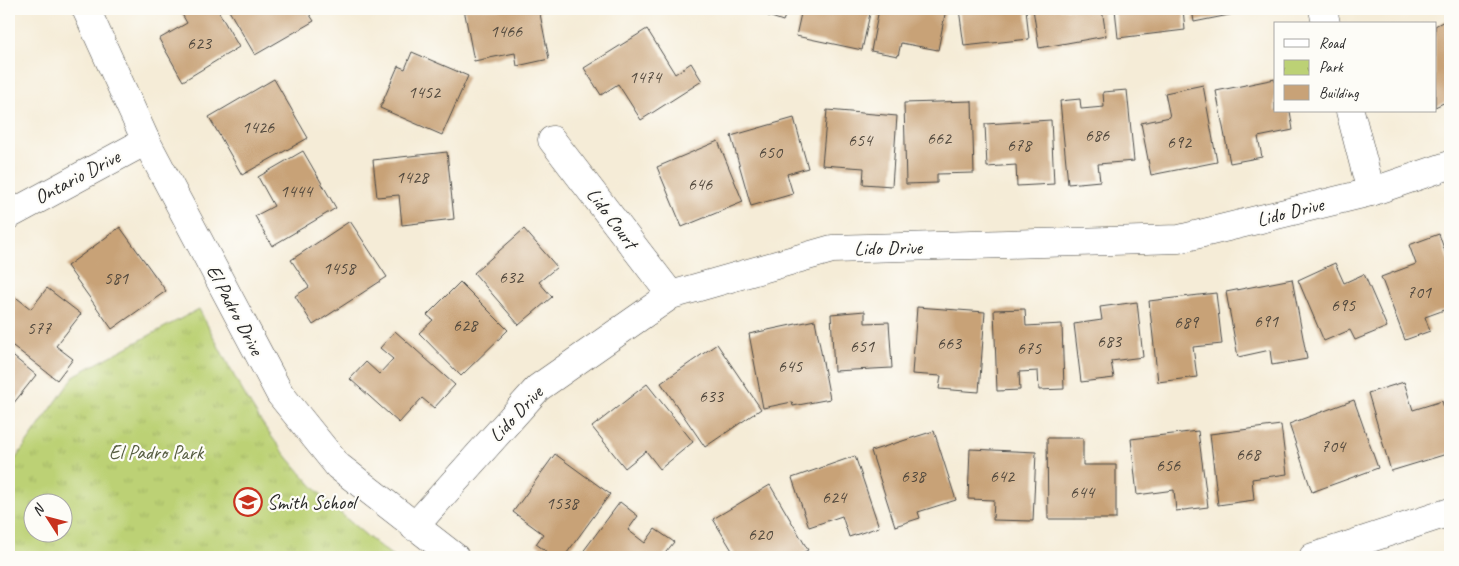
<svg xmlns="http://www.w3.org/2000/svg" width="1459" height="566" viewBox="0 0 1459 566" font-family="Caveat,sans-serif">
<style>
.park{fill:url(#park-tufts);stroke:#747e50;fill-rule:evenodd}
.building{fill:#c8a277}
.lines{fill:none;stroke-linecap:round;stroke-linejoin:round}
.minor-casing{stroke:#494845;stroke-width:29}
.minor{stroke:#fff;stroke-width:28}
.labels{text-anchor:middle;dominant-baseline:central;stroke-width:4.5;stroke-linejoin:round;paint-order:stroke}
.number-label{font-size:18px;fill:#52493e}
.street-label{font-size:20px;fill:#2b2b2b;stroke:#fdfcf7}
.park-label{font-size:20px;fill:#565d41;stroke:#fdfcf7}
.poi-label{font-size:20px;fill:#2b2b2b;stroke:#fdfcf7;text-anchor:start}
</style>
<defs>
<pattern id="park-tufts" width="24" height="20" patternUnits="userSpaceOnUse" patternTransform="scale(1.25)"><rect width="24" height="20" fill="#bcd175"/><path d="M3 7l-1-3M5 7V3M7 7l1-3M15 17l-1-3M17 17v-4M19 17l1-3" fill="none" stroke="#a2b465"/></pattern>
</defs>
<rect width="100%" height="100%" fill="#fdfcf7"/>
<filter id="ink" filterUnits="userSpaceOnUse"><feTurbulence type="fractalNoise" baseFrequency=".02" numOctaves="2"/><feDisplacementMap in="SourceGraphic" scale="10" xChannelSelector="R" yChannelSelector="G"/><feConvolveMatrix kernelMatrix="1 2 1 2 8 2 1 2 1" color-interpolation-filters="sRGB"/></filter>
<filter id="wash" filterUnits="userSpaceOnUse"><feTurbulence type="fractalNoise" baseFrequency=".0096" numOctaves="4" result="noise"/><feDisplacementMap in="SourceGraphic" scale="20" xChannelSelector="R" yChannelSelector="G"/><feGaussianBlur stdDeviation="1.12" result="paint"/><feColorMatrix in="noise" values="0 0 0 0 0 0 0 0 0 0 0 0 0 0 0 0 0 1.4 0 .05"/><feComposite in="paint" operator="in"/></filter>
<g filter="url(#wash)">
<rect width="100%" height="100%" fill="#f5ecd7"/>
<!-- park -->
<path class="park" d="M199,309C226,360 251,414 289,459C319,496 356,529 394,557H9V468L75,375ZM32,504H62V534H32Z"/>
<g id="blocks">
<!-- building -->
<g class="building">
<path d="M179,9H217L239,47L183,81L159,39L187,23Z"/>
<path d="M228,9H306L314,21L255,55Z"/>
<path d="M464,9H539L549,59L517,66L515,53L474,61Z"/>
<path d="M748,9H788L783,21Z"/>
<path d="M802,9H871L862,50L796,36Z"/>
<path d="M879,9H946L938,50L901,43L898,56L871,51Z"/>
<path d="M959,9H1026L1029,39L964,46Z"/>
<path d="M1033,9H1102L1106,36L1039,48Z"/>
<path d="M1115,9H1183L1185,30L1118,38Z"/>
<path d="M1192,9H1254V10L1194,22Z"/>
<path d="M1450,18V100L1435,107V26Z"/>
<path d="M647,29L675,74L691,63L702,81L641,120L618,84L601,95L584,68Z"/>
<path d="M412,52L468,76L442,135L380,108L398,66L405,69Z"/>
<path d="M274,79L308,138L242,175L209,117Z"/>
<path d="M1275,79V111H1290L1293,130L1258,137L1262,157L1230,163L1216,91Z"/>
<path d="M1203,85L1217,162L1151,175L1141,123L1170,117L1165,93Z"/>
<path d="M1127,90L1134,161L1098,164L1100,181L1068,184L1060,101L1080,99L1081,109L1104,107L1103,92Z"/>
<path d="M972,101L974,173L937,174V183L906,184L904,103Z"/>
<path d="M827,110L897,116L892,186L863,184L864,168L822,165Z"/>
<path d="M794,118L808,168L787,174L793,194L751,206L731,136Z"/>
<path d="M1051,120L1054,184L1017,186L1016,165L987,167L985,124Z"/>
<path d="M718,141L743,202L682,227L657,167Z"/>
<path d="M303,151L336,208L272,246L255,216L274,206L258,177Z"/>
<path d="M447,152L454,219L402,225L399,195L377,197L373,160Z"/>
<path d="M350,221L387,277L313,325L295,296L309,287L291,260Z"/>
<path d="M120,227L166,291L112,329L67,266Z"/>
<path d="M524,229L557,267L539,282L552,297L519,325L474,273Z"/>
<path d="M1439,234L1450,266V308L1425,317L1430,331L1405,340L1381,277L1416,264L1409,245Z"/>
<path d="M1335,263L1344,283L1364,274L1387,327L1355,340L1350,330L1324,341L1298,280Z"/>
<path d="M1292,279L1307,359L1272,365L1270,350L1238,357L1226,292Z"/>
<path d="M460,282L508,330L461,376L419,333L433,320L427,315Z"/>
<path d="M47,288L81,314L56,346L73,359L57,380L9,343V300L13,295L31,309Z"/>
<path d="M1216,293L1222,344L1193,347L1197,377L1158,382L1149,301Z"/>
<path d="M1137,302L1143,357L1111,361L1114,378L1081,382L1074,324L1102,320L1100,307Z"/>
<path d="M917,307L985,312L979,392L939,389L941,376L912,374Z"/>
<path d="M1025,309L1026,326L1062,324L1064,389L1039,390L1038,371L1019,372L1020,390L997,391L994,310Z"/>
<path d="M865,311V323L889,322L892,368L834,371L831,314Z"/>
<path d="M815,320L830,399L793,406L792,402L763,408L749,334Z"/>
<path d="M395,331L455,385L434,408L422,398L399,423L350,379L366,362L379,374L393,359L380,348Z"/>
<path d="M717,344L761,409L705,447L661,383Z"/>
<path d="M9,353L36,375L9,409Z"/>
<path d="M1404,382L1413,410L1442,401L1450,428V453L1391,471L1368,393Z"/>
<path d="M647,384L693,442L660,469L646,451L625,468L592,427Z"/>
<path d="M1354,400L1378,468L1312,492L1289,424Z"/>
<path d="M1281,425L1287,474L1252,479L1254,500L1218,505L1210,434Z"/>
<path d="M934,431L956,500L918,512L920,518L895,526L871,451Z"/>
<path d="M1198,431L1208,507L1176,511L1174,490L1137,495L1131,439Z"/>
<path d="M1047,438H1083V465H1116V519H1048Z"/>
<path d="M970,449L1036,452L1033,521L993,520L994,500L968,499Z"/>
<path d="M555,454L610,494L564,557H554L536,544L543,534L513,512Z"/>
<path d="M855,456L879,527L849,537L842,516L809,527L792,478Z"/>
<path d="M770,485L808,550L795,557H736L713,519Z"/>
<path d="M620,502L638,516L628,530L645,543L655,529L674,542L662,557H579Z"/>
</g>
</g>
</g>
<g filter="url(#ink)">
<use href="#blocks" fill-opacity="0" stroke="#494845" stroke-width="1"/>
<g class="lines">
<defs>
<g id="minor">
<path d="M86,9L146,141L280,394L338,466L455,557"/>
<path d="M1323,9L1326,24"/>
<path d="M1350,111L1371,192"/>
<path d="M552,140L671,295"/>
<path d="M9,215L146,141"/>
<path d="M414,527L538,388L671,295L832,249L1179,239L1371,192L1450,165"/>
<path d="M1313,557L1450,512"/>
</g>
</defs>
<!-- minor casing -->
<use href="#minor" class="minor-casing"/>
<!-- minor -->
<use href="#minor" class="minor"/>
</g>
</g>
<!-- icons -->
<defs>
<symbol id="school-ring" viewBox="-11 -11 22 22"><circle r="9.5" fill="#fdfcf7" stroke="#c8321e" stroke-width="1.5"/><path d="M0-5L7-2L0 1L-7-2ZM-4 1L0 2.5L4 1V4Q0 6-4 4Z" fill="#c8321e"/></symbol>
</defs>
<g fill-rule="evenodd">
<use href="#school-ring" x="232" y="486" width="32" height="32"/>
</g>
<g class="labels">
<!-- number labels -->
<g class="number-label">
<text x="506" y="31">1466</text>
<text x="199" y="43">623</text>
<text x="645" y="77">1474</text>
<text x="424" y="92">1452</text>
<text x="258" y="127">1426</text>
<text x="1097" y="135">686</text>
<text x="939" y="138">662</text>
<text x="860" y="140">654</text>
<text x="1179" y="142">692</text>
<text x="1019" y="145">678</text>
<text x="770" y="152">650</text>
<text x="412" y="177">1428</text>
<text x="700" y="184">646</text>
<text x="296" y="191">1444</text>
<text x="339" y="268">1458</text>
<text x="511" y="277">632</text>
<text x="116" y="278">581</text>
<text x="1419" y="292">701</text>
<text x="1343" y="305">695</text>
<text x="1266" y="321">691</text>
<text x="1186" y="322">689</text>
<text x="465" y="325">628</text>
<text x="39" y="328">577</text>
<text x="1109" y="341">683</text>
<text x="949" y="343">663</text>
<text x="862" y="346">651</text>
<text x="1029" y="348">675</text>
<text x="790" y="366">645</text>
<text x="711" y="396">633</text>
<text x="1333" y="446">704</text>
<text x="1248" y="454">668</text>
<text x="1168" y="465">656</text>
<text x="913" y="476">638</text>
<text x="1002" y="476">642</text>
<text x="1082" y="492">644</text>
<text x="834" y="497">624</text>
<text x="562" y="503">1538</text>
<text x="760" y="534">620</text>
</g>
<!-- street labels -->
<g class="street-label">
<text transform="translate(77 177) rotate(-28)">Ontario Drive</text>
<text transform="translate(1290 212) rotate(-14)">Lido Drive</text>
<text transform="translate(612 218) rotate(53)">Lido Court</text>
<text transform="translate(888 248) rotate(-1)">Lido Drive</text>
<text transform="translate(235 310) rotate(62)">El Padro Drive</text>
<text transform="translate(516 414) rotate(-47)">Lido Drive</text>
</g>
<!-- park labels -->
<g class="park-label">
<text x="156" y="452">El Padro Park</text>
</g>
<!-- poi labels -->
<g class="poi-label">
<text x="267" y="502">Smith School</text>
</g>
</g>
<!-- margin -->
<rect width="1459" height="566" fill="none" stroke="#fdfcf7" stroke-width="30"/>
<!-- legend -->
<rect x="1274" y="22" width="162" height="90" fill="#fdfcf7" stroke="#a9a8a5"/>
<rect x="1284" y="39" width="25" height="8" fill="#ffffff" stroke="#a9a8a5"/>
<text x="1319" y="48" font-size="15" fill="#2b2b2b">Road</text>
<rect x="1284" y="60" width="25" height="15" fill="url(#park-tufts)" stroke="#a9a8a5"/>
<text x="1319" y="72" font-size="15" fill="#2b2b2b">Park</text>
<rect x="1284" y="85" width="25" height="15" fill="#c8a277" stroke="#a9a8a5"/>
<text x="1319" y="98" font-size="15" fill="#2b2b2b">Building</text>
<!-- north arrow -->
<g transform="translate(48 518) rotate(306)"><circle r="24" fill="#fdfcf7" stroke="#a9a8a5"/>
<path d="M0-4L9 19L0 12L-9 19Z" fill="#c8321e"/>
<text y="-8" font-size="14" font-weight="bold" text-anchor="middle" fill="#2b2b2b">N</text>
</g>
</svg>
